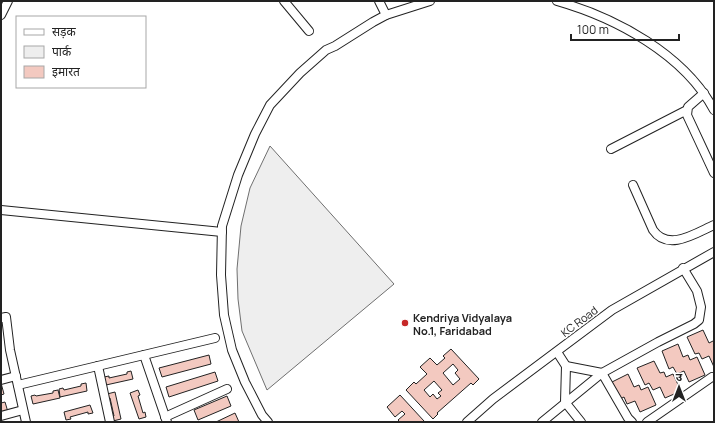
<svg xmlns="http://www.w3.org/2000/svg" width="715" height="423" viewBox="0 0 715 423" font-family="Manrope,'Noto Sans Devanagari',sans-serif">
<style>
.green{fill:#eee;stroke:#6f6f6f}
.building{fill:#f3c9c0;stroke:#222;fill-rule:evenodd}
.lines{fill:none;stroke-linecap:round;stroke-linejoin:round}
.minor-casing{stroke:#222;stroke-width:10}
.minor{stroke:#fff;stroke-width:8}
.poi-dot{fill:#c62828;stroke:#fff;stroke-width:1.5}
.labels{text-anchor:middle;dominant-baseline:central;stroke-width:3;stroke-linejoin:round;paint-order:stroke}
.poi-label{font-size:11px;font-weight:bold;fill:#222;stroke:#fff;text-anchor:start}
.street-label{font-size:11px;fill:#222;stroke:#fff}
</style>
<rect width="100%" height="100%" fill="#fff"/>
<!-- green -->
<path class="green" d="M270,146L394,284L267,390L242,331L238,299L237,269L241,226L250,188Z"/>
<!-- building -->
<g class="building">
<path d="M703,330L709,343L713,341L714,342V367L709,356L702,359L699,353L695,354L687,337Z"/>
<path d="M678,344L683,357L688,355L690,360L697,357L705,375L689,382L684,371L677,374L673,367L669,369L662,351Z"/>
<path d="M451,349L479,379L473,385L471,383L437,413L438,414L433,419L406,390L414,382L416,384L427,374L420,367L430,358L437,365L445,358L443,356ZM453,364L458,370L455,373L460,379L453,385L443,373ZM434,381L442,390L438,393L441,396L437,399L433,394L430,397L424,390Z"/>
<path d="M209,355L211,364L162,377L159,368Z"/>
<path d="M654,361L660,373L664,372L666,377L673,374L681,391L665,398L660,387L653,390L649,383L645,385L637,368Z"/>
<path d="M131,371L133,379L106,385L104,377L109,376V378L127,374V372Z"/>
<path d="M215,372L218,381L169,397L166,387Z"/>
<path d="M628,374L634,387L639,385L641,390L648,387L656,405L640,412L635,401L627,404L624,397L620,399L612,382Z"/>
<path d="M1,383L4,394L1,395Z"/>
<path d="M86,383L87,391L60,397L59,389L63,388L64,390L81,386V384Z"/>
<path d="M58,390L60,398L33,404L31,396L35,395L36,396L53,393V391Z"/>
<path d="M138,390L140,395L138,396L143,413L145,412L146,417L139,419L130,393Z"/>
<path d="M115,392L121,419L113,421L112,416H114L110,398L108,399L107,394Z"/>
<path d="M400,395L424,421L423,422H400L398,420L405,414L402,411L395,417L387,407Z"/>
<path d="M227,396L231,406L198,420L194,410Z"/>
<path d="M5,402L8,412L1,414V403Z"/>
<path d="M90,405L93,413L88,414V412L70,417L71,419L66,420L64,412Z"/>
<path d="M235,413L239,422H216Z"/>
</g>
<g class="lines">
<defs>
<g id="minor">
<path d="M284,1L309,31"/>
<path d="M379,1L386,15"/>
<path d="M557,1C616,18 684,54 714,110"/>
<path d="M1,15L8,1"/>
<path d="M704,93L688,107L687,115L714,173"/>
<path d="M611,149L687,110"/>
<path d="M633,185L653,230C668,252 696,233 714,225"/>
<path d="M1,210L222,232"/>
<path d="M1,318L6,317L10,350L26,422"/>
<path d="M557,352L566,366L565,402L581,422"/>
<path d="M144,355L167,422"/>
<path d="M98,366L110,422"/>
<path d="M566,366L602,373L628,418L632,422"/>
<path d="M1,380L16,376"/>
<path d="M18,385L215,338"/>
<path d="M1,416L23,410"/>
<path d="M165,417L227,389"/>
<path d="M268,422L262,415L245,382L232,350L224,315L221,275L222,226L238,175L255,134L270,105L300,73L326,50L335,46L373,22L386,15L430,1"/>
<path d="M467,422L493,399L612,310L714,252"/>
<path d="M542,422L602,373L658,342L694,324L699,320L701,307L697,291L683,268"/>
<path d="M647,422L712,377"/>
</g>
</defs>
<!-- minor casing -->
<use href="#minor" class="minor-casing"/>
<!-- minor -->
<use href="#minor" class="minor"/>
</g>
<!-- markers -->
<circle class="poi-dot" cx="405" cy="323" r="4"/>
<g class="labels">
<!-- poi labels -->
<g class="poi-label">
<text x="413" y="317">Kendriya Vidyalaya<tspan x="413" dy="13">No.1, Faridabad</tspan></text>
</g>
<!-- street labels -->
<g class="street-label">
<text transform="translate(579 321) rotate(-37)">KC Road</text>
</g>
</g>
<!-- border -->
<rect width="715" height="423" fill="none" stroke="#222222" stroke-width="4"/>
<!-- legend -->
<rect x="16" y="16" width="130" height="72" fill="#ffffff" stroke="#a7a7a7"/>
<rect x="24" y="29" width="20" height="6" fill="#ffffff" stroke="#a7a7a7"/>
<text x="52" y="36" font-size="12" fill="#222222">सड़क</text>
<rect x="24" y="46" width="20" height="12" fill="#eeeeee" stroke="#a7a7a7"/>
<text x="52" y="56" font-size="12" fill="#222222">पार्क</text>
<rect x="24" y="66" width="20" height="12" fill="#f3c9c0" stroke="#a7a7a7"/>
<text x="52" y="76" font-size="12" fill="#222222">इमारत</text>
<!-- north arrow -->
<g transform="translate(679 387)" stroke="#ffffff" stroke-width="3" paint-order="stroke">
<path d="M0-3L7 15L0 10L-7 15Z" fill="#222222"/>
<text y="-6" font-size="11" font-weight="bold" text-anchor="middle" fill="#222222">उ</text>
</g>
<!-- scale -->
<path d="M571 34v6h108v-6" fill="none" stroke="#222222" stroke-width="2"/>
<text x="577" y="34" font-size="12" fill="#222222" stroke="#ffffff" stroke-width="3" paint-order="stroke">100 m</text>
</svg>
